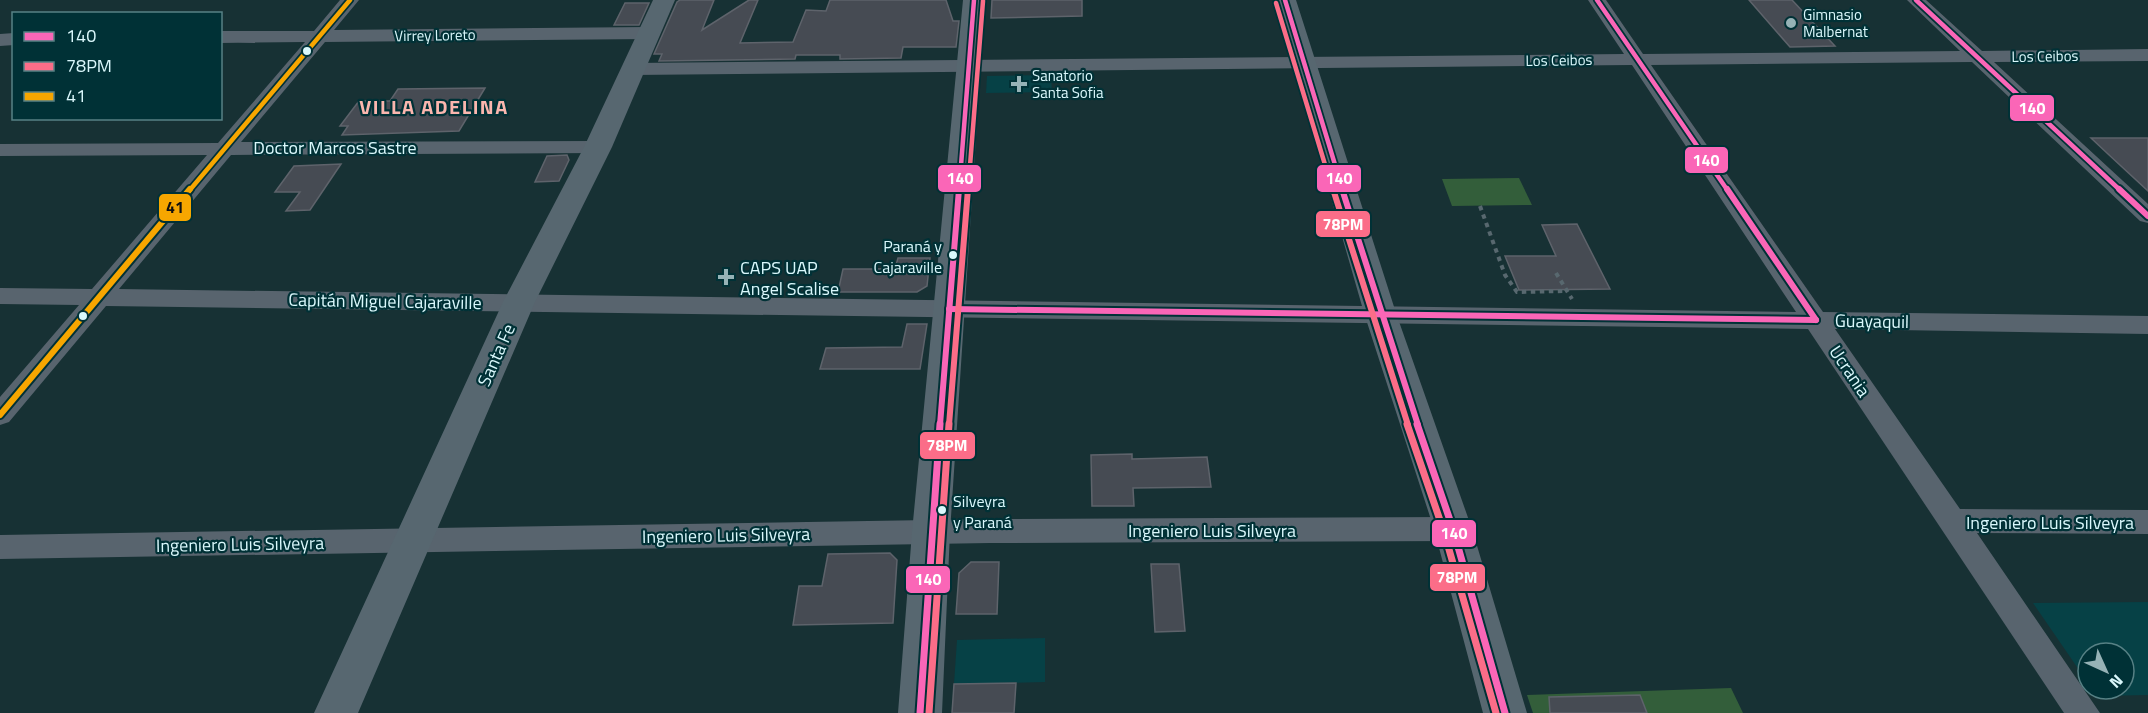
<svg xmlns="http://www.w3.org/2000/svg" width="2148" height="713" viewBox="0 0 2148 713" font-family="'Titillium Web',sans-serif">
<style>
.built{fill:#064146}
.green{fill:#335e3a}
.building{fill:#464b53;stroke:#5e636b;stroke-width:1.5}
.lines{fill:none;stroke-linecap:round;stroke-linejoin:round}
.path{stroke:#58686f;stroke-width:4;stroke-dasharray:4.5 4.5;stroke-linecap:butt}
.street{fill:#58646e;fill-rule:evenodd}
.secondary{fill:#576770;fill-rule:evenodd}
.bus-1-far2-casing{stroke:#003136;stroke-width:8}
.bus-1-far1-casing{stroke:#003136;stroke-width:10}
.bus-1-casing{stroke:#003136;stroke-width:11}
.bus-2-far2-casing{stroke:#003136;stroke-width:8}
.bus-2-far1-casing{stroke:#003136;stroke-width:10}
.bus-2-casing{stroke:#003136;stroke-width:11}
.bus-3-far1-casing{stroke:#003136;stroke-width:8}
.bus-3-casing{stroke:#003136;stroke-width:10}
.bus-1-far2{stroke:#fa66b7;stroke-width:4.5}
.bus-1-far1{stroke:#fa66b7;stroke-width:6}
.bus-1{stroke:#fa66b7;stroke-width:7}
.bus-2-far2{stroke:#fb6d88;stroke-width:4.5}
.bus-2-far1{stroke:#fb6d88;stroke-width:6}
.bus-2{stroke:#fb6d88;stroke-width:7}
.bus-3-far1{stroke:#f7a600;stroke-width:4.5}
.bus-3{stroke:#f7a600;stroke-width:6}
.poi-dot{fill:#96b2b6;stroke:#003136;stroke-width:2}
.bus-dot{fill:#daf8fc;stroke:#003136;stroke-width:2}
.labels{text-anchor:middle;dominant-baseline:central;stroke-width:4.5;stroke-linejoin:round;paint-order:stroke}
.far-poi-label{font-size:15px;fill:#daf8fc;stroke:#003136;text-anchor:start}
.far-street-label{font-size:15px;fill:#daf8fc;stroke:#003136}
.bus-label{font-size:16px;fill:#daf8fc;stroke:#003136;text-anchor:end}
.street-label{font-size:18px;fill:#daf8fc;stroke:#003136}
.poi-label{font-size:18px;fill:#daf8fc;stroke:#003136;text-anchor:start}
.far-district-label{font-size:20px;font-weight:bold;letter-spacing:1.5px;fill:#fab6ae;stroke:#003136}
.line-badge{stroke:#003136;stroke-width:2}
.badge-label{font-size:16px;text-anchor:middle;font-weight:bold;fill:#fff}
.pale-badge-label{font-size:16px;text-anchor:middle;font-weight:bold;fill:#111}
</style>
<rect width="100%" height="100%" fill="#173134"/>
<!-- built -->
<g class="built">
<path d="M1051,75L1052,92L986,93L987,76Z"/>
<path d="M2148,602V695L2097,696L2092,689H2124V653H2088V683L2033,603Z"/>
<path d="M1045,638V682L954,684L957,640Z"/>
</g>
<!-- green -->
<g class="green">
<path d="M1519,178L1532,205L1452,206L1442,179Z"/>
<path d="M1731,688L1743,713H1533L1527,695Z"/>
</g>
<!-- building -->
<g class="building">
<path d="M680,0H714L702,30L749,0H758L740,43L793,42L806,10L826,11L830,0H946L953,21H959L956,47H903L901,58L840,59V55H796L795,59L659,61L662,54H654L677,2Z"/>
<path d="M992,0H1082V16L991,18Z"/>
<path d="M1749,0H1792L1835,46L1790,47Z"/>
<path d="M625,3H649L639,25H614Z"/>
<path d="M485,88L459,131L342,135L348,126H340L359,101H390L398,89Z"/>
<path d="M2091,138H2148V191L2108,154Z"/>
<path d="M567,155L569,160L559,181L535,182L547,156Z"/>
<path d="M341,164L310,210L286,211L300,192H275L294,166Z"/>
<path d="M1577,224L1610,289L1519,290L1505,256H1556L1542,225Z"/>
<path d="M898,258H930L927,286L917,292H838L843,269H895Z"/>
<path d="M907,324H927L920,369H820L826,348L902,347Z"/>
<path d="M1132,454V459L1207,457L1211,487L1133,488L1134,506H1092L1091,455Z"/>
<path d="M890,553L897,560L893,623L793,625L799,586H822L828,554Z"/>
<path d="M971,562H999L997,614H956L959,573Z"/>
<path d="M1151,564H1179L1185,631L1155,632Z"/>
<path d="M1016,683L1014,713H952L954,684Z"/>
<path d="M1640,695L1647,713H1550L1549,697Z"/>
</g>
<g class="lines">
<!-- path -->
<g class="path">
<path d="M1480,206L1505,275L1517,292L1567,291"/>
<path d="M1556,273L1572,299"/>
</g>
<!-- street -->
<g class="street">
<path d="M340,0H359L334,30L649,27L658,33L649,39L325,42L241,142L598,141L605,143L608,147L605,151L598,153L231,155L119,289L1796,312L1632,65L633,75L623,69L633,63L1624,54L1588,0H1606L1643,54L1960,51L1907,0H1926L1982,51L2148,49V61L1994,62L2148,204V223L2140,221L1972,62L1651,65L1823,312L2148,316V334L1835,329L1960,509L2148,510V534L1977,533L2100,713H2064L1808,329L106,306L9,422L0,425V397L79,305L0,304V288L92,289L207,155L0,156V144L218,143L305,42L220,43V31H314Z"/>
<path d="M14,33V45L0,46V34Z"/>
<path d="M1453,517L1463,521L1468,529L1463,537L1453,541L990,543L0,559V535L990,519Z"/>
</g>
<!-- secondary -->
<g class="secondary">
<path d="M653,0H675L612,147L535,302L358,713H314L503,302L584,147Z"/>
<path d="M963,0H985L950,532L942,713H898L912,532Z"/>
<path d="M1274,0H1296L1396,313L1472,529L1527,713H1483L1434,529L1364,313Z"/>
</g>
<defs>
<g id="bus-1-far2">
<path d="M1285,0L1343,191"/>
<path d="M1597,0L1728,191"/>
<path d="M1916,0L2121,191"/>
<path d="M959,191L974,0"/>
</g>
<g id="bus-1-far1">
<path d="M1342,189L1418,425"/>
<path d="M1727,189L1816,320"/>
<path d="M2119,189L2148,216"/>
<path d="M949,309L1816,320"/>
<path d="M940,425L959,189"/>
</g>
<g id="bus-1">
<path d="M1417,424L1453,529L1505,713"/>
<path d="M920,713L940,424"/>
</g>
<g id="bus-2-far2">
<path d="M1276,3L1333,191"/>
<path d="M968,191L983,1"/>
</g>
<g id="bus-2-far1">
<path d="M1333,189L1408,425"/>
<path d="M949,425L968,189"/>
</g>
<g id="bus-2">
<path d="M1407,424L1444,532L1496,713"/>
<path d="M929,713L949,424"/>
</g>
<path id="bus-3-far1" d="M189,191L350,0"/>
<path id="bus-3" d="M0,415L190,189"/>
</defs>
<!-- bus-1-far2 casing -->
<use href="#bus-1-far2" class="bus-1-far2-casing"/>
<!-- bus-1-far1 casing -->
<use href="#bus-1-far1" class="bus-1-far1-casing"/>
<!-- bus-1 casing -->
<use href="#bus-1" class="bus-1-casing"/>
<!-- bus-2-far2 casing -->
<use href="#bus-2-far2" class="bus-2-far2-casing"/>
<!-- bus-2-far1 casing -->
<use href="#bus-2-far1" class="bus-2-far1-casing"/>
<!-- bus-2 casing -->
<use href="#bus-2" class="bus-2-casing"/>
<!-- bus-3-far1 casing -->
<use href="#bus-3-far1" class="bus-3-far1-casing"/>
<!-- bus-3 casing -->
<use href="#bus-3" class="bus-3-casing"/>
<!-- bus-1-far2 -->
<use href="#bus-1-far2" class="bus-1-far2"/>
<!-- bus-1-far1 -->
<use href="#bus-1-far1" class="bus-1-far1"/>
<!-- bus-1 -->
<use href="#bus-1" class="bus-1"/>
<!-- bus-2-far2 -->
<use href="#bus-2-far2" class="bus-2-far2"/>
<!-- bus-2-far1 -->
<use href="#bus-2-far1" class="bus-2-far1"/>
<!-- bus-2 -->
<use href="#bus-2" class="bus-2"/>
<!-- bus-3-far1 -->
<use href="#bus-3-far1" class="bus-3-far1"/>
<!-- bus-3 -->
<use href="#bus-3" class="bus-3"/>
</g>
<!-- markers -->
<g class="poi-dot">
<circle cx="1791" cy="23" r="6"/>
<path d="M1016 75h6v6h6v6h-6v6h-6v-6h-6v-6h6z"/>
<path d="M723 268h6v6h6v6h-6v6h-6v-6h-6v-6h6z"/>
</g>
<g class="bus-dot">
<circle cx="307" cy="51" r="5"/>
<circle cx="953" cy="255" r="5"/>
<circle cx="83" cy="316" r="5"/>
<circle cx="942" cy="510" r="5"/>
</g>
<g class="labels">
<!-- far-poi labels -->
<g class="far-poi-label">
<text x="1803" y="14">Gimnasio<tspan x="1803" dy="17">Malbernat</tspan></text>
<text x="1032" y="75">Sanatorio<tspan x="1032" dy="17">Santa Sofia</tspan></text>
</g>
<!-- far-street labels -->
<g class="far-street-label">
<text transform="translate(435 35) rotate(-1)">Virrey Loreto</text>
<text transform="translate(2045 56) rotate(-1)">Los Ceibos</text>
<text transform="translate(1559 60) rotate(-1)">Los Ceibos</text>
</g>
<!-- bus labels -->
<g class="bus-label">
<text x="942" y="246">Paraná y<tspan x="942" dy="21">Cajaraville</tspan></text>
<text x="953" y="501" text-anchor="start">Silveyra<tspan x="953" dy="21">y Paraná</tspan></text>
</g>
<!-- street labels -->
<g class="street-label">
<text x="335" y="147">Doctor Marcos Sastre</text>
<text transform="translate(385 301) rotate(1)">Capitán Miguel Cajaraville</text>
<text transform="translate(1872 321) rotate(1)">Guayaquil</text>
<text transform="translate(496 355) rotate(-66)">Santa Fe</text>
<text transform="translate(1850 371) rotate(56)">Ucrania</text>
<text x="2050" y="522">Ingeniero Luis Silveyra</text>
<text x="1212" y="530">Ingeniero Luis Silveyra</text>
<text transform="translate(726 535) rotate(-1)">Ingeniero Luis Silveyra</text>
<text transform="translate(240 544) rotate(-1)">Ingeniero Luis Silveyra</text>
</g>
<!-- poi labels -->
<g class="poi-label">
<text x="740" y="267">CAPS UAP<tspan x="740" dy="21">Angel Scalise</tspan></text>
</g>
<!-- far-district labels -->
<g class="far-district-label">
<text x="434" y="106">VILLA ADELINA</text>
</g>
</g>
<g class="line-badge">
<rect x="2009" y="94" width="46" height="28" rx="6" fill="#fa66b7"/>
<rect x="1684" y="146" width="45" height="28" rx="6" fill="#fa66b7"/>
<rect x="937" y="164" width="45" height="29" rx="6" fill="#fa66b7"/>
<rect x="1316" y="164" width="46" height="29" rx="6" fill="#fa66b7"/>
<rect x="158" y="193" width="34" height="29" rx="6" fill="#f7a600"/>
<rect x="1315" y="210" width="56" height="28" rx="6" fill="#fb6d88"/>
<rect x="919" y="431" width="57" height="29" rx="6" fill="#fb6d88"/>
<rect x="1431" y="519" width="46" height="29" rx="6" fill="#fa66b7"/>
<rect x="1429" y="563" width="57" height="29" rx="6" fill="#fb6d88"/>
<rect x="905" y="565" width="46" height="29" rx="6" fill="#fa66b7"/>
</g>
<g class="badge-label">
<text x="2032" y="114">140</text>
<text x="1706" y="166">140</text>
<text x="960" y="184">140</text>
<text x="1339" y="184">140</text>
<text x="1343" y="230">78PM</text>
<text x="947" y="451">78PM</text>
<text x="1454" y="539">140</text>
<text x="1457" y="583">78PM</text>
<text x="928" y="585">140</text>
</g>
<g class="pale-badge-label">
<text x="175" y="213">41</text>
</g>
<!-- legend -->
<rect x="12" y="12" width="210" height="108" fill="#003136" stroke="#578185" stroke-width="1.5"/>
<rect x="24" y="32" width="30" height="9" fill="#fa66b7" stroke="#578185" stroke-width="1.5"/>
<text x="66" y="42" font-size="18" fill="#daf8fc">140</text>
<rect x="24" y="62" width="30" height="9" fill="#fb6d88" stroke="#578185" stroke-width="1.5"/>
<text x="66" y="72" font-size="18" fill="#daf8fc">78PM</text>
<rect x="24" y="92" width="30" height="9" fill="#f7a600" stroke="#578185" stroke-width="1.5"/>
<text x="66" y="102" font-size="18" fill="#daf8fc">41</text>
<!-- north arrow -->
<g transform="translate(2106 671) rotate(135)"><circle r="28" fill="#003136" stroke="#578185" stroke-width="1.5"/>
<path d="M0-4.5L10 22L0 15L-10 22Z" fill="#96b2b6"/>
<text y="-9" font-size="16" font-weight="bold" text-anchor="middle" fill="#daf8fc">N</text>
</g>
</svg>
